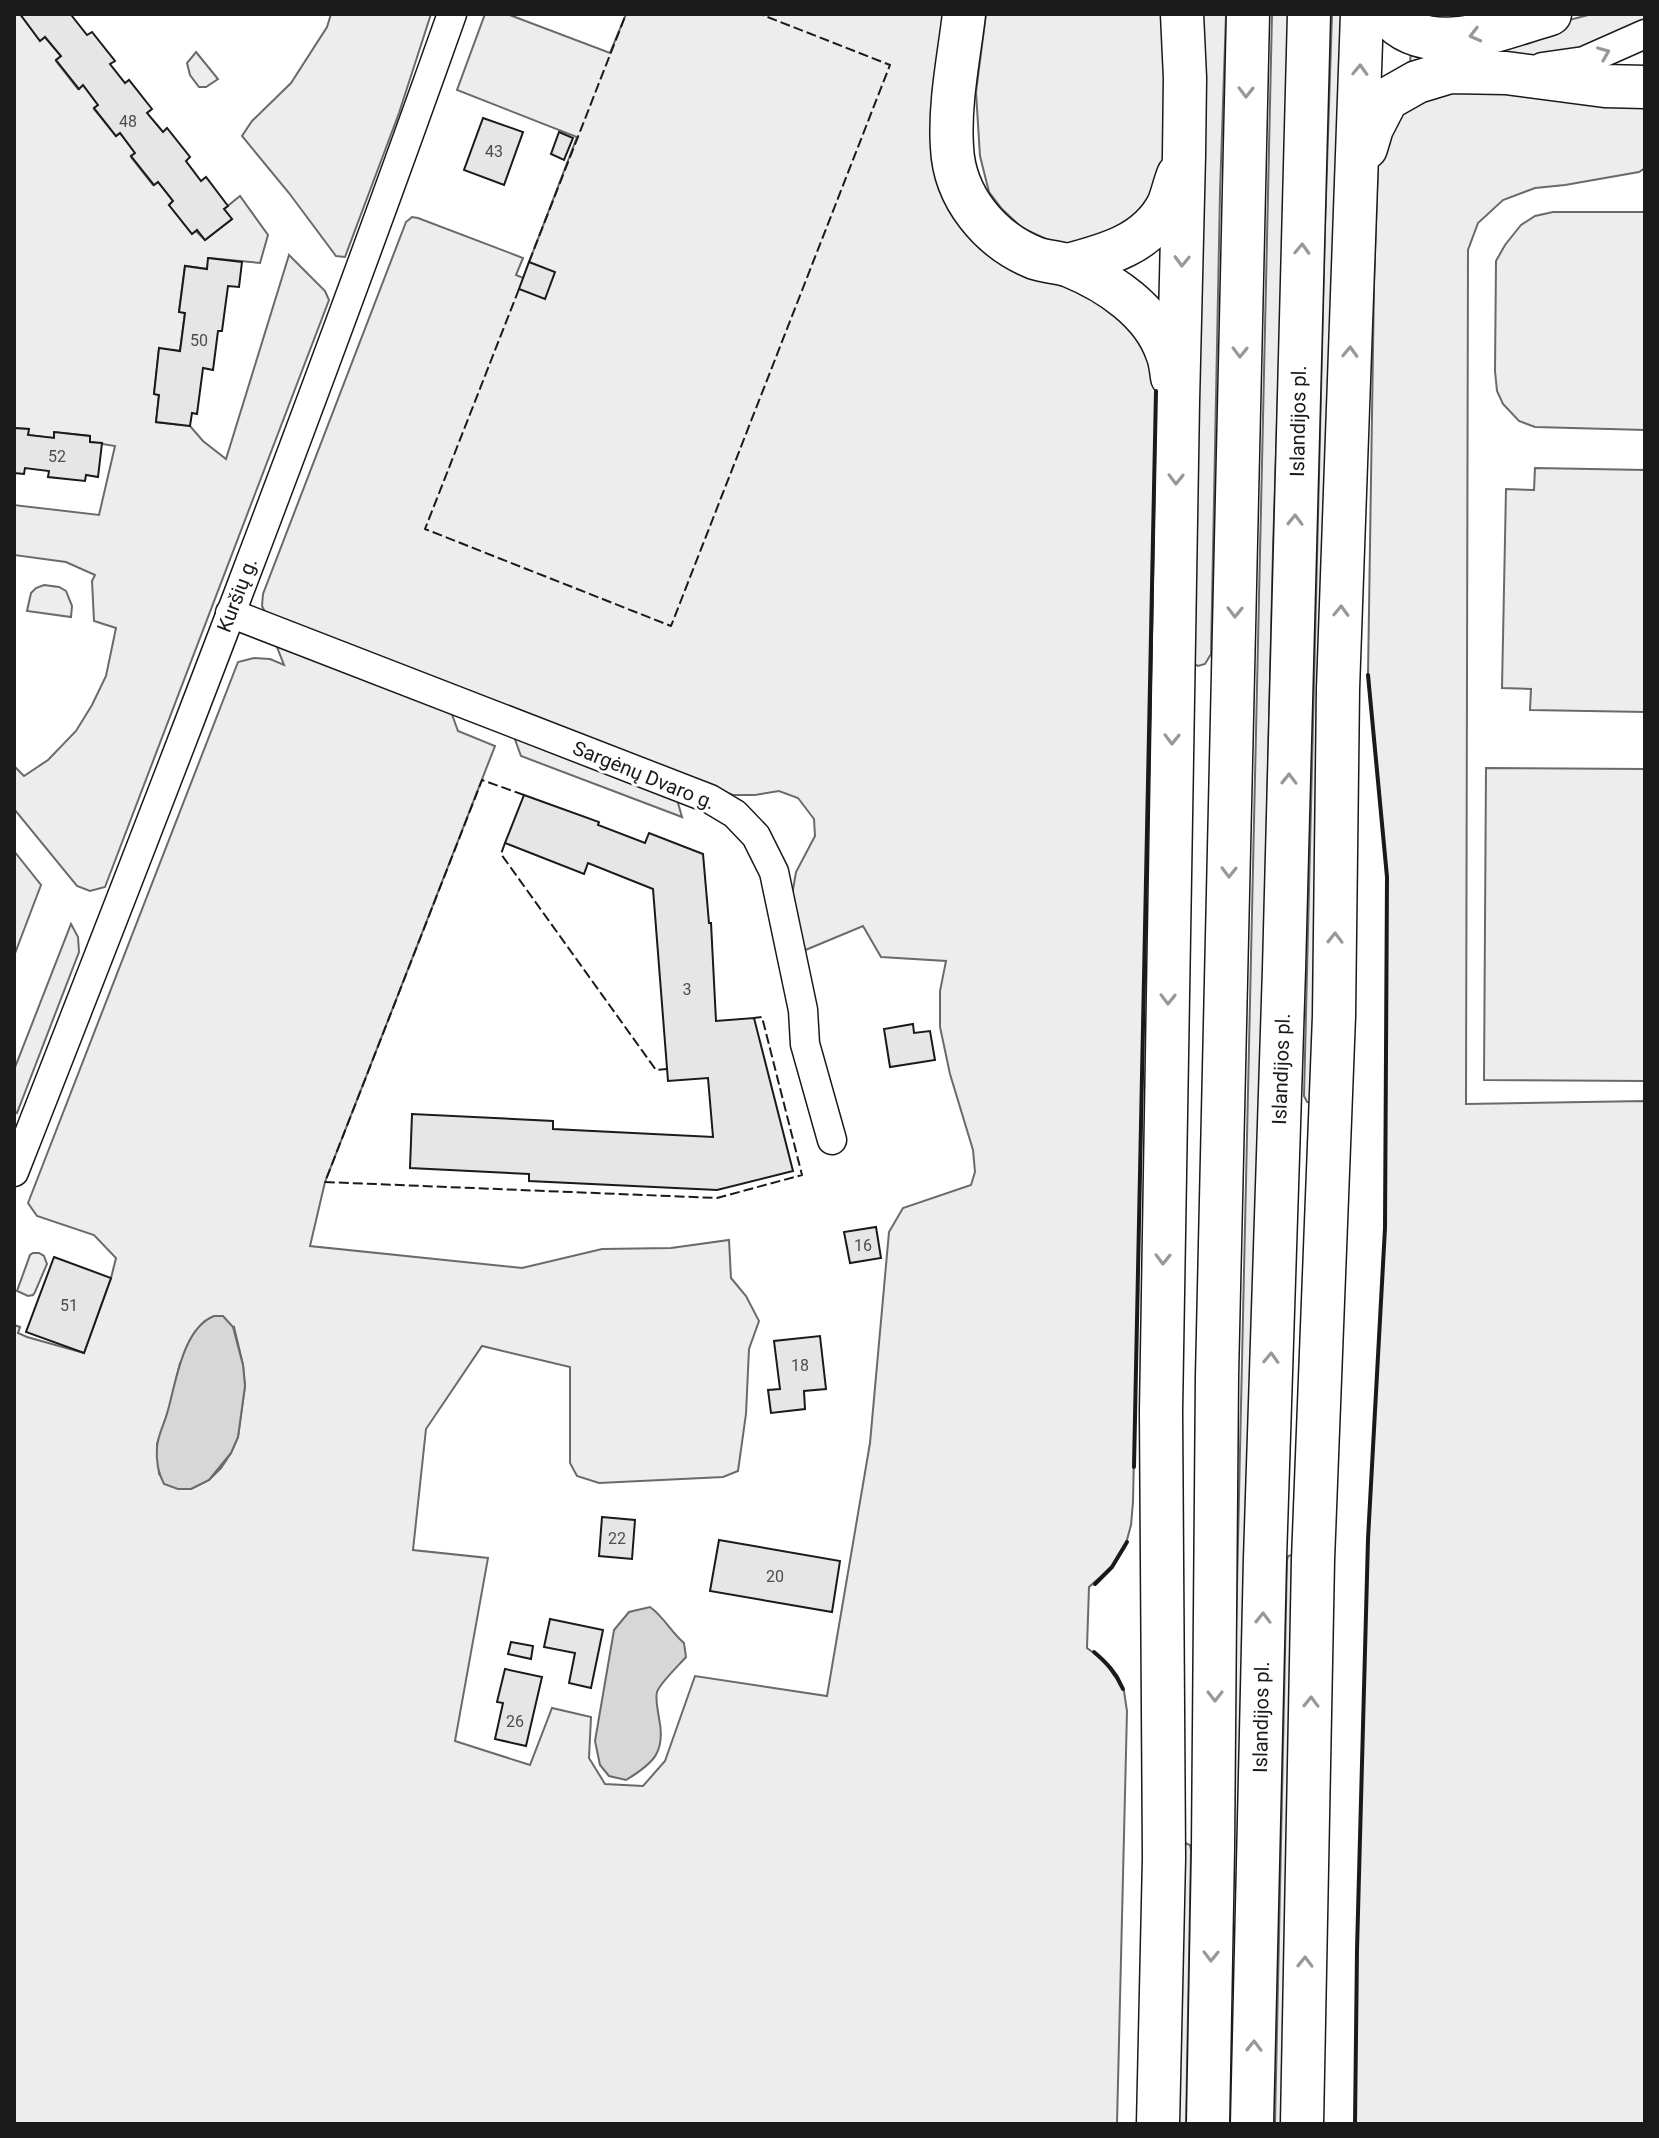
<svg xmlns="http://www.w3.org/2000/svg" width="1659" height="2138" viewBox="0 0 1659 2138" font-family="Roboto,sans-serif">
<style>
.built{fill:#ededed;stroke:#6a6a6a;stroke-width:2;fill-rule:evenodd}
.water{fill:#d7d7d7;stroke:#6a6a6a;stroke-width:2}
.building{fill:#e6e6e6;stroke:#1a1a1a;stroke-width:2}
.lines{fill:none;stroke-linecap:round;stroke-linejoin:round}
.minor-casing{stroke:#1a1a1a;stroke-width:31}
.highway-casing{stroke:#1a1a1a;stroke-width:45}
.minor{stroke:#fff;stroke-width:28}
.highway{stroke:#fff;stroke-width:42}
.fence{stroke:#1a1a1a;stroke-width:2;stroke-dasharray:10 4;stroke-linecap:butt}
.wall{stroke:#1a1a1a;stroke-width:4}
.oneway{stroke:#989898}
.labels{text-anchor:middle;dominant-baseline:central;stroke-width:6;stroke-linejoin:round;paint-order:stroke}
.number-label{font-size:16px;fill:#4d4d4d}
.street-label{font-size:20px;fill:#1a1a1a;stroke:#fff}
</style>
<rect width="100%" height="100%" fill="#fff"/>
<!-- built -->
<g class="built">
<path d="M14,14H20L40,40L45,37L61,56L56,61L78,89L83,85L98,105L94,109L116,136L120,133L135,153L131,157L153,185L158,182L173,201L169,205L205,240L232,219L224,209L240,196L268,235L260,263L209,258L207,269L185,266L179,312L185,313L180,351L159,349L154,394L159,395L156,422L190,426L203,441L226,459L289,255L325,291L329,300L105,887L90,891L77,886L14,809V766L24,776L48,760L76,731L92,705L106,676L116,628L94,621L92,581L95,575L66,562L14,555V505L99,515L115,446L90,442V436L55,432L54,438L28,435V429L14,428Z"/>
<path d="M331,14H431L399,113L345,257L336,256L289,193L242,136L252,121L291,83L327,27Z"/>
<path d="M485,14H507L610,53L626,14H943V159L1076,287L1138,331L1150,360L1156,386L1133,1502L1131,1525L1125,1547L1112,1567L1089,1587L1087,1648L1106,1662L1117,1675L1124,1691L1127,1711L1117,2124H14V1325L20,1327L18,1333L27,1337L84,1353L111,1278L116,1258L94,1235L37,1216L28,1203L238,662L254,658L270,659L284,665L275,642L450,709L458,731L495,746L325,1182L310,1246L522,1268L602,1249L671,1248L729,1240L731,1278L746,1296L759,1321L749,1349L746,1414L738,1471L723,1477L599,1483L577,1476L570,1463V1367L482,1346L426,1429L413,1550L488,1558L455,1741L530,1765L552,1708L591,1717L589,1758L605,1784L643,1786L665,1761L695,1676L827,1696L870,1443L889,1232L903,1208L971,1185L975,1172L973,1150L950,1074L940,1027V991L946,961L881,957L863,926L803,951L792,895L796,872L815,836L814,819L798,798L779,791L755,795H733L266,614L262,606L263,594L406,222L412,217L418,218L523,258L516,275L523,278L577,137L457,90ZM234,1327L243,1365L245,1386L238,1437L231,1453L221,1468L209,1480L191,1489L159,1474L157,1444L169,1409L180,1363Z"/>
<path d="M986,14H1165L1172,133L1152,208L1096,247L1057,244L1022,228L1002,209L989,192L980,156L976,92Z"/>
<path d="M1199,14H1226L1220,193L1211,654L1205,664L1198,666L1190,662Z"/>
<path d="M1272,14H1290L1273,549L1237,2124H1225Z"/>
<path d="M1332,14H1346L1311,1103L1307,1102L1304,1096L1325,227Z"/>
<path d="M1592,14H1645V23L1565,57L1410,66L1411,45L1470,46Z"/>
<path d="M196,52L218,79L206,87H199L190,75L187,63Z"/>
<path d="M1440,90L1645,101V168L1639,172L1565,185L1535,188L1503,200L1478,223L1468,250L1466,1104L1645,1101V2124H1355L1357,1950L1368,1539L1385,1228L1387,877L1368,675L1374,285L1378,162L1387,131L1412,105Z"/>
<path d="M1553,212H1645V430L1535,427L1519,421L1503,404L1497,391L1495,371L1496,261L1505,245L1521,225L1535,216Z"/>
<path d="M1535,468L1645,470V712L1530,710L1531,689L1502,688L1506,489L1534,490Z"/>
<path d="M44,585L59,587L66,591L72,606L71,617L27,611L31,593L36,588Z"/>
<path d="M513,734L676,796L682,817L521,756Z"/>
<path d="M1486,768L1645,769V1081L1484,1080Z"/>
<path d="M14,851L41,885L14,956Z"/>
<path d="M71,924L78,937L79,952L17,1113L14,1111V1070Z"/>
<path d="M33,1253H39L44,1256L47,1264L35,1292L33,1295L28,1296L17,1291L30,1255Z"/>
<path d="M1292,1555L1286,2124H1275L1287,1560L1288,1556Z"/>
<path d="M1185,1843L1190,1845L1191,1850L1186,2124H1174L1181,1845Z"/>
</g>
<!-- water -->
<g class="water">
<path d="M214,1316H223L233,1327L243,1365L245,1386L238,1437L231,1453L209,1480L191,1489H178L164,1484C158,1473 156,1460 157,1447C158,1434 165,1423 168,1410C176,1382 183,1328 214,1316Z"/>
<path d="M650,1607C664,1617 671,1632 684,1643L686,1657C679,1665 660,1683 657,1692C655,1700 658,1710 659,1718C666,1752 654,1763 626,1780L609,1776L600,1765L595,1741L614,1630L629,1612Z"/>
</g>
<!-- building -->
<g class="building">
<path d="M20,14H75L72,16L87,35L92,32L115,61L110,64L125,83L129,80L152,109L147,113L163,132L167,128L190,157L186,161L201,181L206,177L228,206L224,209L232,219L205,240L197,230L192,234L169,205L173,201L158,182L154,185L131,156L135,153L120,133L116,136L94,108L98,105L83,85L79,89L56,60L61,56L45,37L40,41Z"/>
<path d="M483,118L523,132L504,185L464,170Z"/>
<path d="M559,132L573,138L564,160L551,154Z"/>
<path d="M208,258L242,262L239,287L228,286L222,331H218L213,370L203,368L197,414L192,413L190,426L156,422L159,395L154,394L159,348L180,351L185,313L179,312L185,266L207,269Z"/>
<path d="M529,262L555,272L545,299L519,289Z"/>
<path d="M14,428L29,429L28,435L54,438V432L90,436V442L102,443L98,477L86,475L85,481L48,477L49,471L25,468L24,474L14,473Z"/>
<path d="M524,795L599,822L598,825L645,843L649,833L703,854L709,923H711L716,1021L754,1018L793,1171L717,1190L529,1181V1174L410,1168L412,1114L553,1121V1129L713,1137L708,1078L668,1081L653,889L588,863L584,874L505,843Z"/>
<path d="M913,1024L914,1033L930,1031L935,1060L890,1067L884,1029Z"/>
<path d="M876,1227L881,1258L850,1263L844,1232Z"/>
<path d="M54,1257L111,1278L84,1353L26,1332Z"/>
<path d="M820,1336L826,1389L804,1391L805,1409L771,1413L768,1390L780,1389L774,1341Z"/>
<path d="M602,1517L635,1520L632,1559L599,1556Z"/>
<path d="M719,1540L840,1561L832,1612L710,1591Z"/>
<path d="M550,1619L603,1630L591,1688L569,1683L575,1653L544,1647Z"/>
<path d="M511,1642L533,1646L531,1659L508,1654Z"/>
<path d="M505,1669L542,1677L526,1746L495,1739L503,1703L497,1702Z"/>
</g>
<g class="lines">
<defs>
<g id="minor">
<path d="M1542,67L1584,61L1645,34"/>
<path d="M230,613L710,799L735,814L756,836L774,872L803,1010L805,1044L832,1140"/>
<path d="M14,1172C165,788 314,403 452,14"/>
</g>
<g id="highway">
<path d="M964,14C959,57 949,104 952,147C954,197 990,240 1035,258C1046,262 1059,262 1070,266C1109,282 1153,311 1167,353C1170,360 1171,369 1172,377"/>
<path d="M1387,14C1427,62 1501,28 1550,14"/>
<path d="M1366,148L1372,128L1387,99L1417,82L1450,72L1506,73L1605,86L1645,87"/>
<path d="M1068,265C1106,255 1148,244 1168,205C1172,196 1174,185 1178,175"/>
<path d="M1158,2124L1164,1858L1161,1412L1178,401L1184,155L1185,78L1182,14"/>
<path d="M1208,2124L1213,1849L1217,1376L1248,14"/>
<path d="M1252,2124L1265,1559L1284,969L1309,14"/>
<path d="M1302,2124L1313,1560L1334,1016L1338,689L1362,14"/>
</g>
</defs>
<!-- minor casing -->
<use href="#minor" class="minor-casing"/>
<!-- highway casing -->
<use href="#highway" class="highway-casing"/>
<!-- minor -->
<use href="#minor" class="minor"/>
<!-- highway -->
<use href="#highway" class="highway"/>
<!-- fence -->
<g class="fence">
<path d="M529,262L626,14"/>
<path d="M519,289L425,529L671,626L890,65L760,14"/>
<path d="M524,795L482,780L325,1182L717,1198L802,1175L762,1017L754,1018"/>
<path d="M505,843L501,854L656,1070L667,1069"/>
</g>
<!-- wall -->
<g class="wall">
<path d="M1134,1467L1156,391"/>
<path d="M1095,1584L1112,1567L1127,1542"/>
<path d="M1094,1652C1107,1663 1116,1673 1123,1689"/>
<path d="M1355,2124L1357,1950L1368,1539L1385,1228L1387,877L1368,675"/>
</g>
</g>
<!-- one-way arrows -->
<defs><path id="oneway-chevron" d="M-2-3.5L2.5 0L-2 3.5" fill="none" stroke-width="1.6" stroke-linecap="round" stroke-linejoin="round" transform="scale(2)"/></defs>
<g class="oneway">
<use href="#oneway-chevron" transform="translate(1475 35) rotate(166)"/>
<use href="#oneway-chevron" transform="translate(1604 53) rotate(-22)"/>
<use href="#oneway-chevron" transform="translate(1360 70) rotate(-88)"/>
<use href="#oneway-chevron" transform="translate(1246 92) rotate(91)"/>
<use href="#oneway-chevron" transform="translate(1302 249) rotate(-88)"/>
<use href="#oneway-chevron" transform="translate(1182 261) rotate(92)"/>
<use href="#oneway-chevron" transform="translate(1240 352) rotate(91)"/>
<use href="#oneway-chevron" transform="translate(1350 352) rotate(-88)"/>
<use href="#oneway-chevron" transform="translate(1176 479) rotate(91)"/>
<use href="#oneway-chevron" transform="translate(1295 520) rotate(-89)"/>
<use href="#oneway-chevron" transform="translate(1341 611) rotate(-88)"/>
<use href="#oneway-chevron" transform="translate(1235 612) rotate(91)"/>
<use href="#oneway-chevron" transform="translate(1172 739) rotate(91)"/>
<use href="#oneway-chevron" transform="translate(1289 779) rotate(-89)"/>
<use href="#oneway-chevron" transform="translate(1229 872) rotate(91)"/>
<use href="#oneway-chevron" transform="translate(1335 938) rotate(-89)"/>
<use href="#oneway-chevron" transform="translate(1168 999) rotate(91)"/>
<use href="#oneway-chevron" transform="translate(1163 1259) rotate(91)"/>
<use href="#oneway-chevron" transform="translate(1271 1358) rotate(-88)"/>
<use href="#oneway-chevron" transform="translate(1263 1618) rotate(-89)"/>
<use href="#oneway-chevron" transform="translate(1215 1696) rotate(90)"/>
<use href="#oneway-chevron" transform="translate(1311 1702) rotate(-89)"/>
<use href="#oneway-chevron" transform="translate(1211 1956) rotate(91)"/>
<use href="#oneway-chevron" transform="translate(1305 1962) rotate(-89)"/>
<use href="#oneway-chevron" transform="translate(1254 2046) rotate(-89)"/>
</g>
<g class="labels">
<!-- number labels -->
<g class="number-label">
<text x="128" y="121">48</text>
<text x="494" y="151">43</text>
<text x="199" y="340">50</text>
<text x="57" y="456">52</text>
<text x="687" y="989">3</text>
<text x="863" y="1245">16</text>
<text x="69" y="1305">51</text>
<text x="800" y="1365">18</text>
<text x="617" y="1538">22</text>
<text x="775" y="1576">20</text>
<text x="515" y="1721">26</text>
</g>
<!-- street labels -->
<g class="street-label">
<text transform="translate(1298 421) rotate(-89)">Islandijos pl.</text>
<text transform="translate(237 595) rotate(-69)">Kuršių g.</text>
<text transform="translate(644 775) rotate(22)">Sargėnų Dvaro g.</text>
<text transform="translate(1281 1069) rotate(-88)">Islandijos pl.</text>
<text transform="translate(1261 1717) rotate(-89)">Islandijos pl.</text>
</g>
</g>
<!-- border -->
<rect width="1659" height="2138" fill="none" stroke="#1a1a1a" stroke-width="32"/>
</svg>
